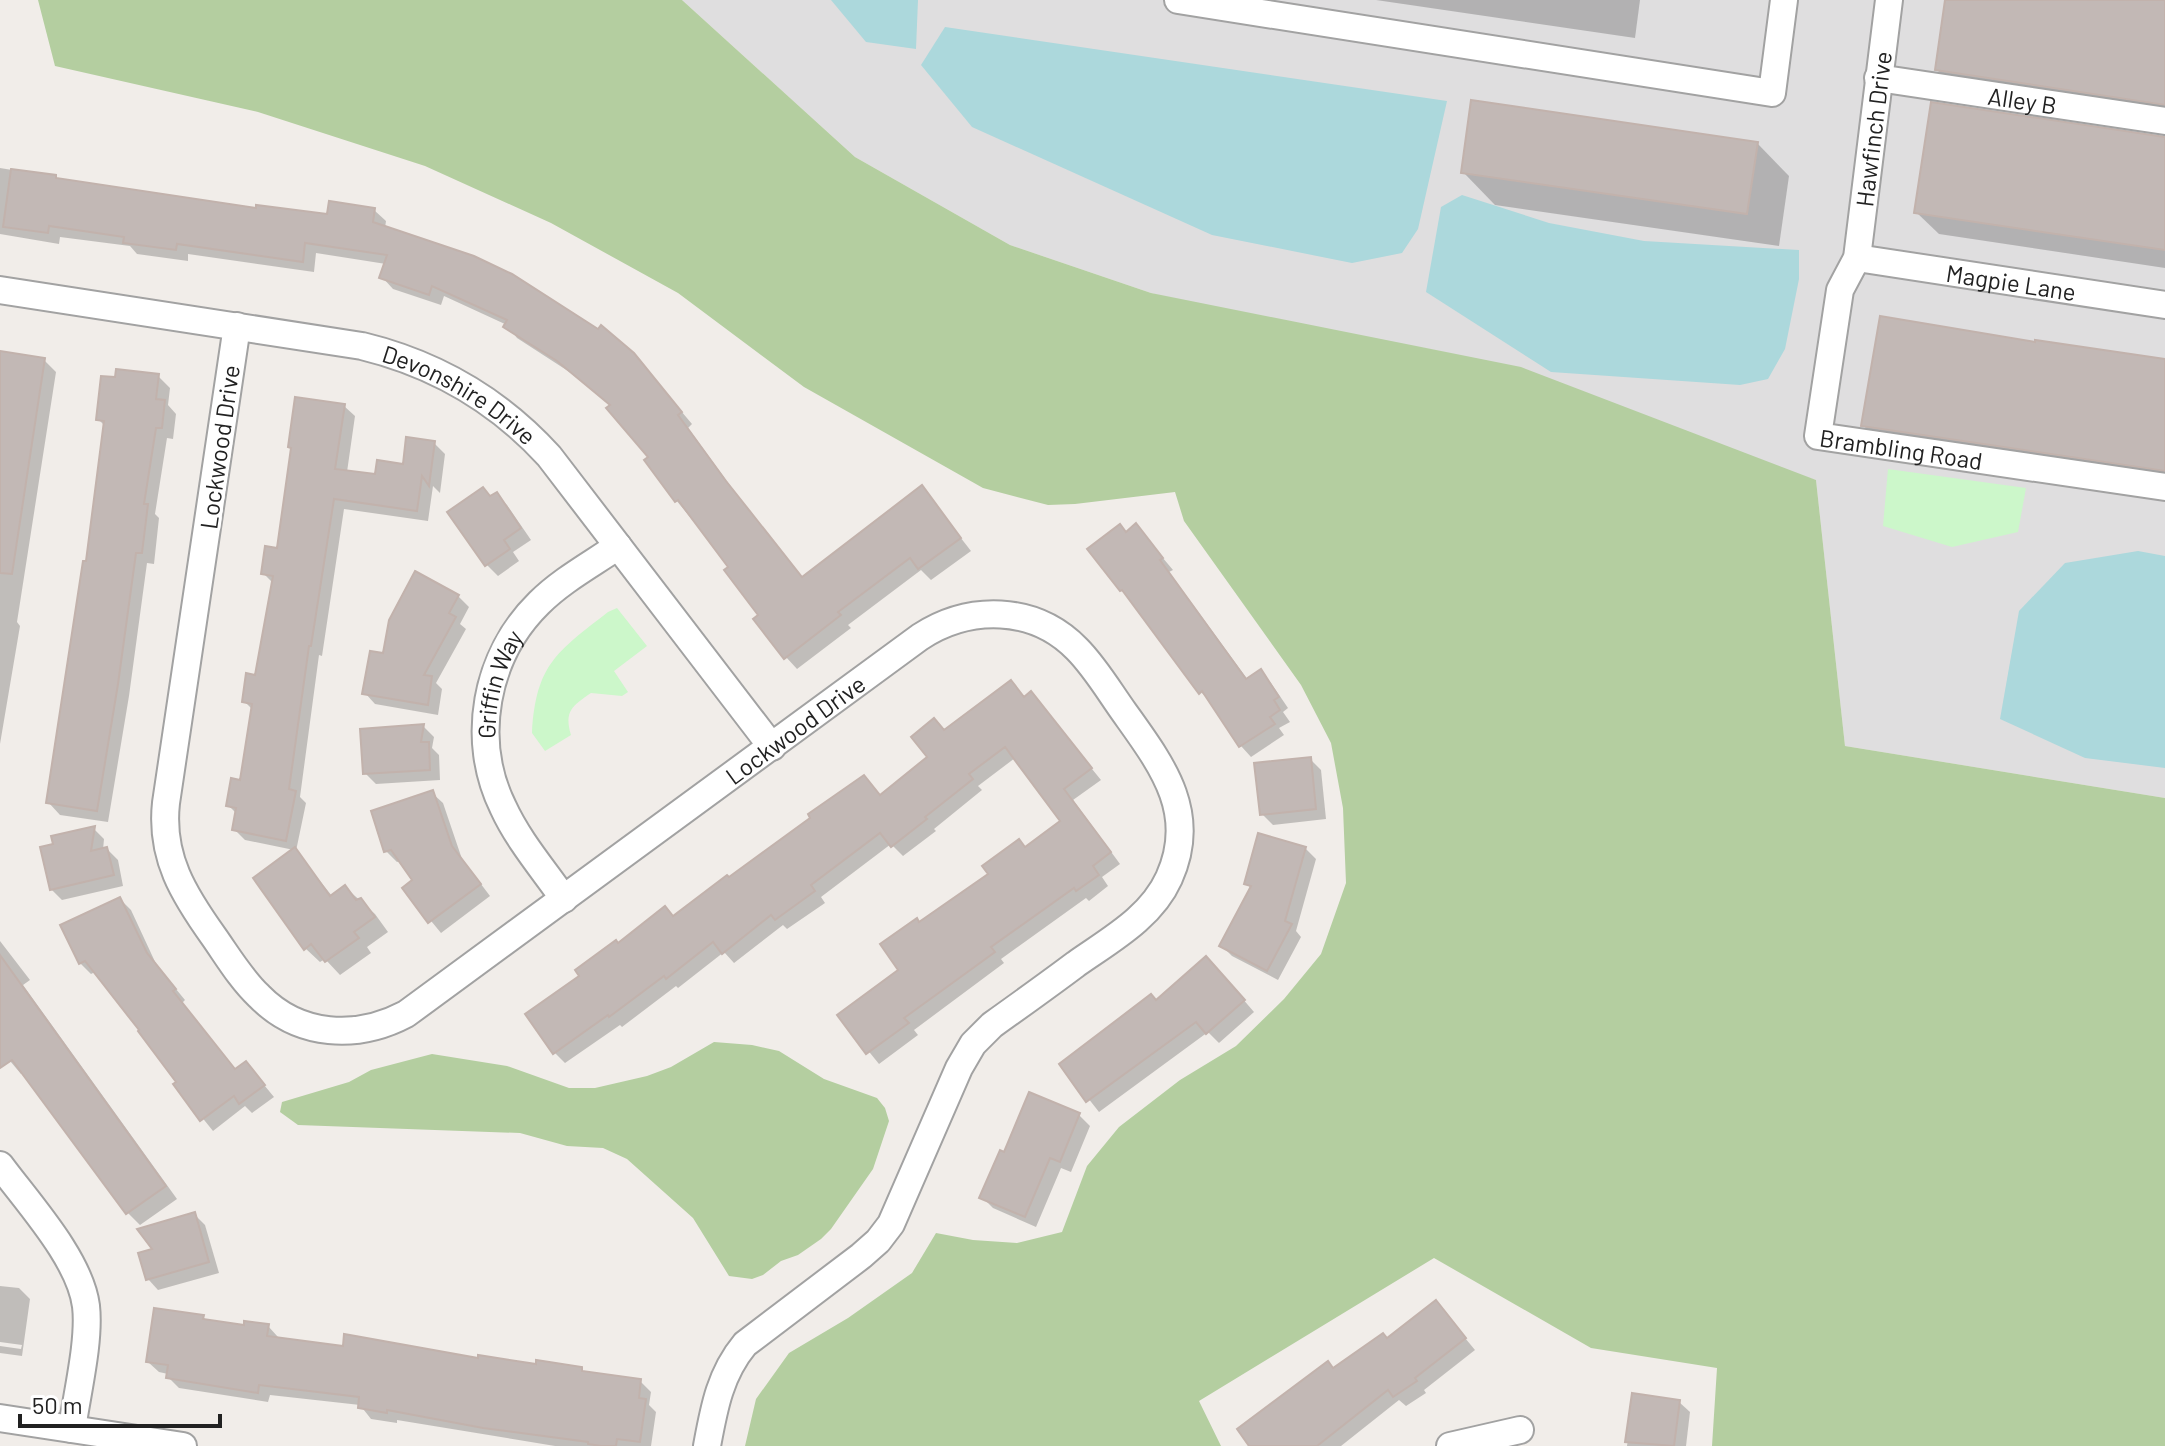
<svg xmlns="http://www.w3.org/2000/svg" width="2165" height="1446" viewBox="0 0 2165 1446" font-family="Barlow,sans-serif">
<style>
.residential{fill:#dfdedf}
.forest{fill:#b4cea0}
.park{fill:#ccf7ca}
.water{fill:#acd8dc}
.shadow{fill:#0003}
.building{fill:#c2b8b5;stroke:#c2b2ac;stroke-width:2}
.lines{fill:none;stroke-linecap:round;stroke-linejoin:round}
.street-casing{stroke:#a2a2a2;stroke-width:30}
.street{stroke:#fff;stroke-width:26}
.labels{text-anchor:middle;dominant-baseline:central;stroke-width:6;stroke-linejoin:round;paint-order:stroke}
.street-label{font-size:24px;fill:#212121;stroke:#fff}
</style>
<rect width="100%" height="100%" fill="#f1ede9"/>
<!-- residential -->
<path class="residential" d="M682,0H2165V798L1845,746L1816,480L1151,293L1010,245L855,157Z"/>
<!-- forest -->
<g class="forest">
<path d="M38,0H682L855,157L1010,245L1151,293L1521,367L1816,480L1845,746L2165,798V1446H1712L1717,1368L1591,1348L1434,1258L1199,1401L1221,1446H745L756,1399L789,1353L848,1318L912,1273L936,1233L973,1240L1017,1243L1062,1232L1087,1166L1119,1127L1180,1080L1236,1046L1284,999L1321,954L1346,883L1343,808L1331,743L1301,685L1184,521L1175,492L1075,504L1048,505L983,488L804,387L678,293L551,223L425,166L258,112L55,66Z"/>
<path d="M714,1042L752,1045L779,1051L824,1079L877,1098L885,1108L889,1121L873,1169L831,1229L821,1239L798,1255L781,1261L763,1275L752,1279L729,1276L693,1218L627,1159L603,1148L567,1146L520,1133L298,1125L280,1112L282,1102L349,1082L371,1070L432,1054L507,1066L569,1088H595L647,1076L671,1067Z"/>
</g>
<!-- park -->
<g class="park">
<path d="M1888,469L2026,488L2018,532L1952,547L1883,526Z"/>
<path d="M617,608L647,646L614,671L628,692L622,696L591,693C572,706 564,711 571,735L545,751L532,733C536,664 557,652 608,612Z"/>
</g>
<!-- water -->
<g class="water">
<path d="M831,0H918L916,49L866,42Z"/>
<path d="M945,27L1447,101L1418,229L1402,253L1352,263L1212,235L972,127L921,65Z"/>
<path d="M1462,195L1549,223L1644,241L1799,250V279L1785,349L1768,379L1740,385L1551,372L1426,292L1441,207Z"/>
<path d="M2138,551L2165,556V768L2085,758L2000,719L2019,611L2065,563Z"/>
</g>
<!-- shadow -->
<g class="shadow">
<path d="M1376,0H1640L1635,38Z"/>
<path d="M1947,0H2165V123L1960,92L1937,70Z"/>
<path d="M2165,138V268L1939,234L1916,212Z"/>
<path d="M1757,143L1789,176L1779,246L1495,205L1463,172Z"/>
<path d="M0,168L55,177L58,180L258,210L329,216L374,210L386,221L385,228L633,354L692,424L688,428L737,495L803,579L922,488L971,551L931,580L921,570L848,625L851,628L797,669L786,657L731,567L676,500L651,457L612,406L571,373L517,338L507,325L444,296L441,305L393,289L382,277L386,264L316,253L314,272L188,254V261L137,254L130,246L60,237L59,244L0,234Z"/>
<path d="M2037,345L2165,360V489L1885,448L1863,425Z"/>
<path d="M0,353L44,360L56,372L17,622L20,626L0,744Z"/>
<path d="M158,376L170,388L168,405L176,414L173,439L167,438L155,514L159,518L154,564L147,563L129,696L108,822L60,815L49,803L88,564L106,427L98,419Z"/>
<path d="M344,406L355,416L347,472L377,476L404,466L434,443L445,454L440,493L433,486L428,521L344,509L322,656L319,655L300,797L306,803L296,851L332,896L345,887L375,914L388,932L367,947L371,953L340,975L325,959L320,962L305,948L294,850L245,840L234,829L237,814L228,805L242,782L253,710L244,701L257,677L273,583L264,574L279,550Z"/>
<path d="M496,495L507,505L531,540L513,552L519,561L498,576L487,565L450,512Z"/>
<path d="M1136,526L1173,570L1169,572L1248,680L1261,672L1271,683L1288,708L1283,712L1290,722L1279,728L1284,735L1251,757L1241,746L1212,703L1201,692L1127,533Z"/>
<path d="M458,596L469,607L460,624L466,629L436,683L442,689L438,715L375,704L365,693Z"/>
<path d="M1031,694L1101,780L1073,800L1120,864L1102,877L1108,886L1089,901L1086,898L1001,959L1004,963L914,1030L918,1035L879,1064L840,1016L901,971L920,924L1063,822L1015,758L978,786L982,790L934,829L936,831L903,856L891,844L821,897L825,903L787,929L783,925L734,963L724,952L678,988L676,986L622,1027L620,1025L565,1063L554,1052L581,976L618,945L674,917L729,879L881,797L930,757L945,732Z"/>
<path d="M424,727L434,737L432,748L439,755L440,780L376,784L365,773L362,731Z"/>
<path d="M1310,759L1321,770L1326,819L1273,825L1262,814Z"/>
<path d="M432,793L443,803L462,859L490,896L441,933L404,888L415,880L401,861L397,862L386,851Z"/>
<path d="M94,829L104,839L103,850L107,849L118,860L123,886L62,900L51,889Z"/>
<path d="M1305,848L1316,859L1296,931L1301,937L1278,980L1232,956L1221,945L1252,889L1246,883Z"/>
<path d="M120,899L131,910L157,966L185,1000L182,1003L236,1071L246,1063L274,1097L252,1113L245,1106L213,1131L176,1085L179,1082L95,972L91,974L80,963Z"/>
<path d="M0,941L30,980L23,985L177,1199L140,1225L128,1213L23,1072L21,1074L0,1049Z"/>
<path d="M1217,969L1254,1012L1219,1043L1208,1032L1099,1112L1062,1065L1156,1002Z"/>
<path d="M1030,1095L1079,1115L1090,1126L1071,1172L1061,1168L1036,1227L993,1208L982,1197L1006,1154Z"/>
<path d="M194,1214L205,1225L219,1273L158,1290L148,1279L155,1250Z"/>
<path d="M0,1286L19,1288L30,1299L22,1356L0,1353V1346L21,1349L22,1345L0,1342Z"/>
<path d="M1436,1303L1475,1350L1424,1390L1426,1393L1406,1406L1399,1400L1341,1446H1252Z"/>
<path d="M203,1317L208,1322L245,1328L268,1326L278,1337V1340L581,1369L586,1373L640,1381L651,1392L649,1405L656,1412L651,1446H555L397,1420V1423L371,1419L360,1405L270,1395L268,1402L179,1388L168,1377V1374L159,1372L148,1362Z"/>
<path d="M1634,1396L1679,1402L1690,1412L1686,1446H1627Z"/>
</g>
<!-- building -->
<g class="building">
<path d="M1945,0H2165V105L1935,70Z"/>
<path d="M1471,100L1758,142L1747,214L1461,173Z"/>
<path d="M1931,102L2165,137V250L1914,213Z"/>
<path d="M11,169L56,175V178L256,208V205L327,214L329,201L375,208L373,222L474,256L512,274L598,329L601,325L634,353L682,412L678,415L726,481L802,577L922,485L961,538L918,569L910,558L838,612L841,615L784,659L753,619L758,615L724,570L728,567L678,500L675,502L644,460L648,457L606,408L610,405L557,361L503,327L507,320L432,286L429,295L379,278L387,255L305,243L303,262L177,244L176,250L123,243L124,237L49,226L48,233L3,227Z"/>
<path d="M1880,316L2035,342V340L2165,359V471L1861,426Z"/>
<path d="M0,351L45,358L12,574L0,573Z"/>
<path d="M116,369L159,374L156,399L165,400L162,428H156L144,504H148L142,553H136L118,684L97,811L46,803L83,561H86L104,421L96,420L101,376L115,377Z"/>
<path d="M295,397L345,404L335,469L375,474L377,460L403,464L406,437L435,441L429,486L422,476L417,511L334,499L311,646H309L289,789L296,791L286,841L232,830L236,808L226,806L231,778L240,780L252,704L242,702L246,673L255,675L273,576L261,574L265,546L277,548L291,448L288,447Z"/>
<path d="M483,487L490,496L497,492L521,528L504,540L510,549L485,566L447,512Z"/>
<path d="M1136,523L1163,558L1160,560L1246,679L1261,669L1279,697L1274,700L1280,710L1270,717L1275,724L1239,747L1202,691L1199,694L1122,590L1120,591L1087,549L1120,524L1126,532Z"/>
<path d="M415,571L459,595L449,613L456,617L424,675L432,676L428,705L362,694L370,651L383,653L389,620Z"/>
<path d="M1011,680L1024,697L1031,691L1092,768L1064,789L1111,852L1093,866L1099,875L1076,891L1074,888L991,947L995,952L904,1018L909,1023L866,1054L837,1015L898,970L880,944L917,918L919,922L988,874L982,866L1019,839L1025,847L1060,821L1005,747L969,774L973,779L925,817L927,819L891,847L880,833L811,885L815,891L775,920L771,915L722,954L713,942L666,979L664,976L609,1017L608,1015L553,1054L525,1014L579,976L575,970L616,940L618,943L665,906L673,916L727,875L729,877L810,818L808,814L864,775L880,795L927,757L911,737L934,718L944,730Z"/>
<path d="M424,724L421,742H429L430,770L363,774L360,729Z"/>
<path d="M1311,757L1316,809L1260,815L1254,763Z"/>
<path d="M433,790L452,846L481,884L428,923L402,888L412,880L391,850L384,852L371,811Z"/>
<path d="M95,826L91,851L107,847L114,875L50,890L40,847L53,844L51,836Z"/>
<path d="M1258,833L1306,847L1285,921L1292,924L1267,971L1219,946L1251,886L1244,884Z"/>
<path d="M295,847L330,896L345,885L356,900L361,898L375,917L354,932L359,938L325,962L311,944L304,950L253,878Z"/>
<path d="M120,897L147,953L176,989L173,991L235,1069L246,1061L265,1085L239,1104L234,1096L200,1121L173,1084L176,1082L138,1031L139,1030L85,961L79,964L60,925Z"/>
<path d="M0,955L166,1186L126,1214L12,1060L0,1068Z"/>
<path d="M1206,956L1245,1000L1206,1034L1196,1022L1086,1102L1059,1064L1151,994L1156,1000Z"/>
<path d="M1029,1092L1080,1113L1060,1162L1050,1158L1025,1217L979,1198L1000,1150L1004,1152Z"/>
<path d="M195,1212L209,1262L146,1280L138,1253L152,1249L137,1229Z"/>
<path d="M1436,1300L1466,1338L1415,1378L1417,1381L1393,1397L1388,1390L1317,1446H1249L1237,1429L1328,1361L1333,1368L1383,1333L1387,1338Z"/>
<path d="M154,1308L204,1315L203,1319L244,1325V1321L269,1324L267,1336L343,1346L344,1334L478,1358V1355L536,1364V1360L582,1367V1371L641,1379L639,1398L646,1399L640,1442L617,1439L616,1446H601L588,1444V1442L483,1428L387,1410V1413L358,1408L359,1397L259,1385L258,1393L166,1378L168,1365L146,1362Z"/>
<path d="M1632,1393L1680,1400L1674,1446L1625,1442Z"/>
</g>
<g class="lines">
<defs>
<g id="street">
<path d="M1178,0L1772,93L1784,0"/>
<path id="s1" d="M1889,0L1857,258L1840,290L1818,436L2165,487"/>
<path id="s2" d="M1878,78L2165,121"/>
<path id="s3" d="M1857,258L2165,305"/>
<path id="s4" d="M0,290L362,346C436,364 498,400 549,456L772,747"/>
<path id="s5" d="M237,326L166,803C160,857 184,895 214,937C228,957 241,979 259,996C299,1037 357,1040 406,1014L920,637C969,605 1034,605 1077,649C1095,667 1109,691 1124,712C1161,764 1199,812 1169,878C1151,918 1110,940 1076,964C1048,985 1020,1005 992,1025L973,1044L959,1068L891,1224L878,1241L861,1256L745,1344C720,1374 714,1408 707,1446"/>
<path id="s6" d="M564,899C543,869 518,840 503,807C470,740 485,656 539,603C562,580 592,564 618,546"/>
<path d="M0,1165C28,1203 80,1259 86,1306C90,1341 77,1393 72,1429"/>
<path d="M0,1418L183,1446"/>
<path d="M1450,1446L1520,1430"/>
</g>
</defs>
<!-- street casing -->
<use href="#street" class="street-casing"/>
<!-- street -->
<use href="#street" class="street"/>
</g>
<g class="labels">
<!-- street labels -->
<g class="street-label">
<text stroke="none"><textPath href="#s2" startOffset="146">Alley B</textPath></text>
<text transform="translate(1873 129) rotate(-83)">Hawfinch Drive</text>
<text stroke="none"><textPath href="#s3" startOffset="156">Magpie Lane</textPath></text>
<text stroke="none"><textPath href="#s4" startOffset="476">Devonshire Drive</textPath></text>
<text stroke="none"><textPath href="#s1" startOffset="528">Brambling Road</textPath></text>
<text transform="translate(219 447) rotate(-82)">Lockwood Drive</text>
<text stroke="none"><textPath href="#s6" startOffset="238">Griffin Way</textPath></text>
<text stroke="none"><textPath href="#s5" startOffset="1344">Lockwood Drive</textPath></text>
</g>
</g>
<!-- scale -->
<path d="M20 1414v12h200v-12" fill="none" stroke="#212121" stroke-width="4"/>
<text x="32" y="1414" font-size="24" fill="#212121" stroke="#ffffff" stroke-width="6" paint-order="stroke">50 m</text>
</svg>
